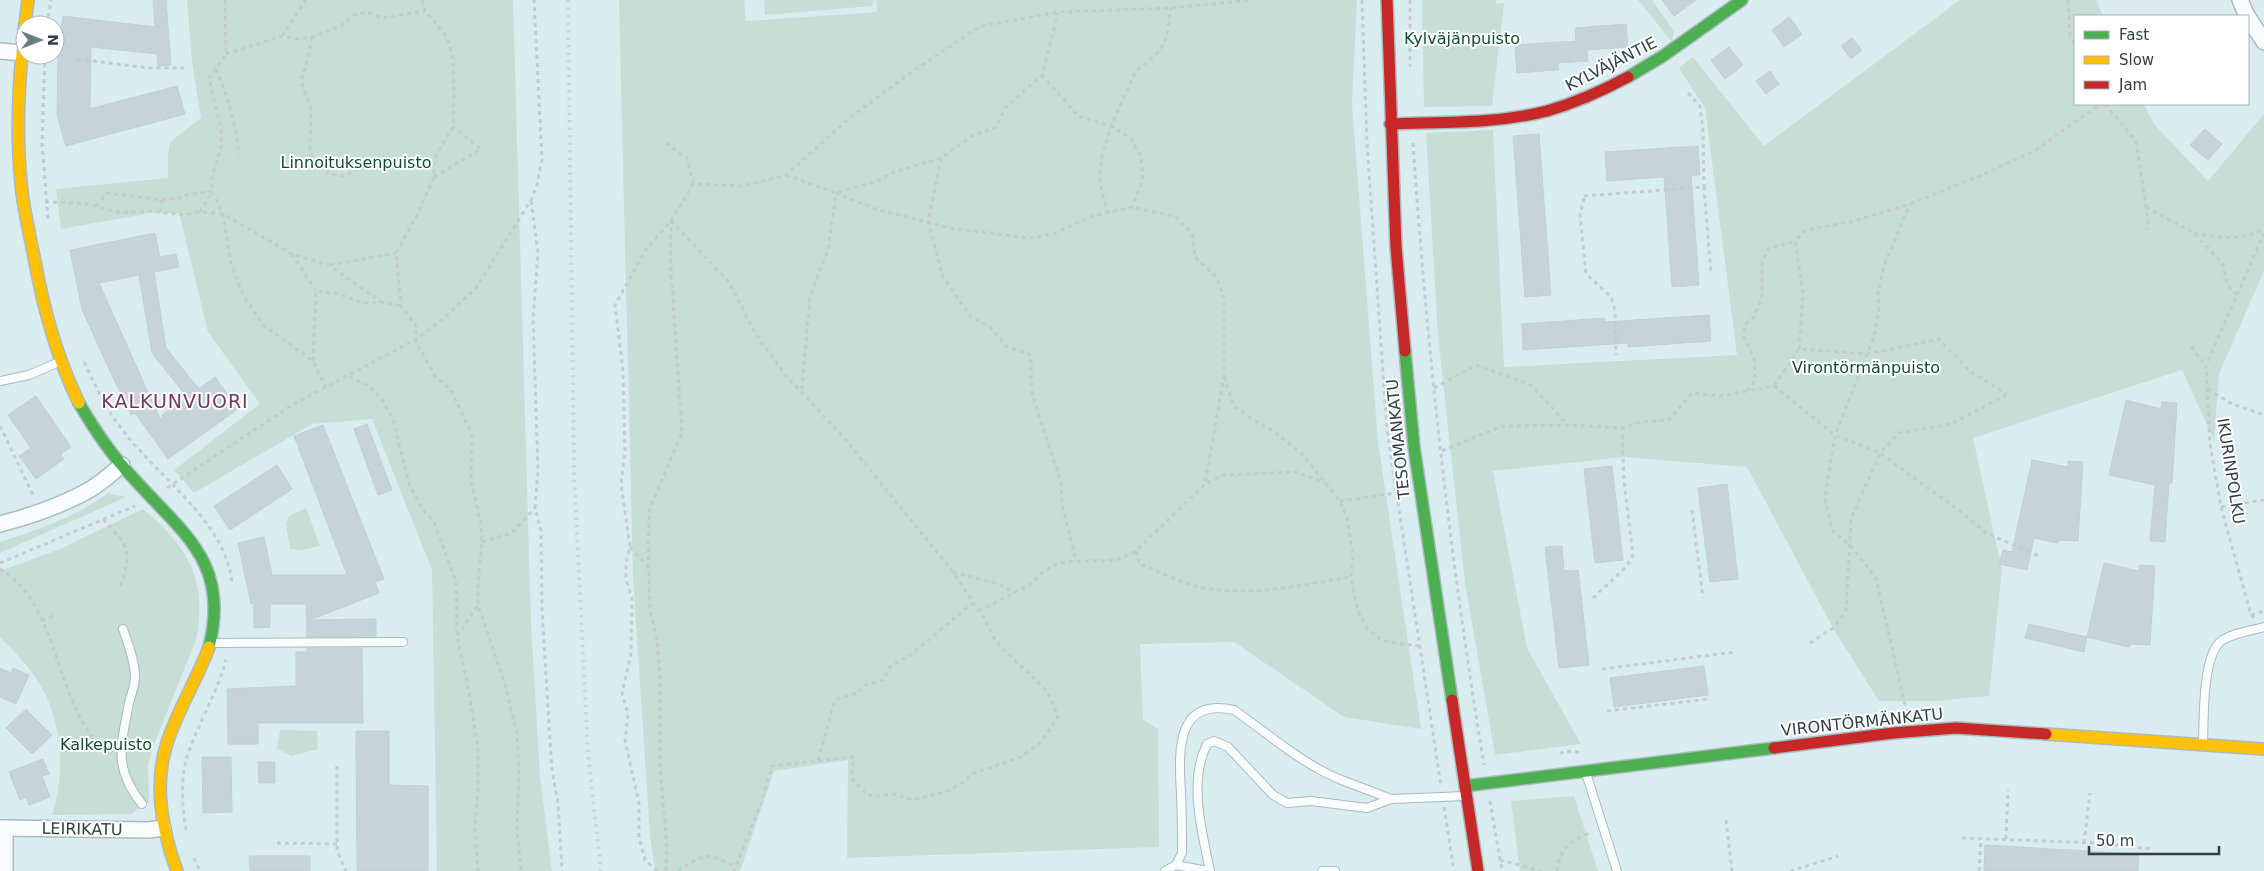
<svg xmlns="http://www.w3.org/2000/svg" width="2264" height="871" viewBox="0 0 2264 871" font-family="'DejaVu Sans',sans-serif">
<style>
.green{fill:#c7ded7}
.building{fill:#c6d4d9;stroke:#c1cfd4;fill-rule:evenodd}
.lines{fill:none;stroke-linecap:round;stroke-linejoin:round}
.lane-casing{stroke:#abbabe;stroke-width:10}
.street-casing{stroke:#abbabe;stroke-width:18}
.fast-casing{stroke:#abbabe;stroke-width:14}
.slow-casing{stroke:#abbabe;stroke-width:14}
.jam-casing{stroke:#abbabe;stroke-width:14}
.path{stroke:#c5cbce;stroke-width:3;stroke-dasharray:4 4;stroke-linecap:butt}
.lane{stroke:#f9fcfd;stroke-width:8}
.street{stroke:#f9fcfd;stroke-width:15}
.fast{stroke:#4caf50;stroke-width:11}
.slow{stroke:#ffc107;stroke-width:11}
.jam{stroke:#c62828;stroke-width:11}
.rail{stroke:#d0d6d8;stroke-width:4;stroke-dasharray:2.5 5;stroke-linecap:butt}
.labels{text-anchor:middle;dominant-baseline:central;stroke-width:4;stroke-linejoin:round;paint-order:stroke}
.park-label{font-size:16px;fill:#104c30;stroke:#fff}
.street-label{font-size:16px;fill:#313f42;stroke:#fff}
.quarter-label{font-size:19px;letter-spacing:1px;fill:#73365e;stroke:#fff}
</style>
<rect width="100%" height="100%" fill="#d9edf1"/>
<!-- green -->
<g class="green">
<path d="M187,0H513L531,624L540,776L552,871H437L432,570L372,419L312,424L194,493L174,470L260,404L208,332L179,213H151L61,229L56,189L168,178V155L170,142L201,118L192,62Z"/>
<path d="M619,0H744L746,21L877,12L876,0H1357L1352,104L1378,442L1421,729L1344,717L1234,642L1140,644L1143,720L1158,729L1159,847L847,858L848,760L774,771L740,871H655L650,835L633,577Z"/>
<path d="M764,0H873V6L765,15Z"/>
<path d="M1422,0H1496V4L1504,3L1492,106L1424,107Z"/>
<path d="M1638,0H1652L1674,31L1672,42Z"/>
<path d="M1960,0H2096L2103,16H2075V104H2144L2154,124L2208,181L2264,114V271L2219,374L2214,440L2182,370L1973,438L2002,570L1989,696L1935,701H1879L1833,628L1747,467L1625,457L1493,471L1527,648L1581,744L1495,755L1465,583L1438,335L1426,133L1493,130L1504,367L1737,355L1705,108L1679,68L1693,57L1764,146Z"/>
<path d="M108,493L126,497L0,553V542C40,529 73,518 108,493Z"/>
<path d="M306,508L320,546L301,550L290,549L286,524L289,516Z"/>
<path d="M143,509C188,546 208,580 196,640L153,747L148,765L149,802L131,814L52,815C67,767 62,712 31,671C22,659 10,648 0,637V571L60,549Z"/>
<path d="M280,730L317,731L318,749L292,756L277,749Z"/>
<path d="M1574,796L1598,871H1520L1511,801Z"/>
</g>
<!-- building -->
<g class="building">
<path d="M153,0H166L171,65L158,66L157,54L91,47L90,109L177,86L185,114L66,146L57,115L58,57L63,16L155,27Z"/>
<path d="M1662,0H1696L1674,16Z"/>
<path d="M1789,17L1802,34L1784,47L1772,30Z"/>
<path d="M1626,24L1628,47L1587,50L1588,61L1558,63V70L1517,73L1515,45L1576,41L1575,28Z"/>
<path d="M1852,38L1862,50L1851,59L1841,46Z"/>
<path d="M1729,47L1743,65L1725,79L1711,60Z"/>
<path d="M1770,71L1779,84L1766,94L1756,81Z"/>
<path d="M2205,129L2222,144L2208,160L2190,145Z"/>
<path d="M1539,134L1551,295L1525,297L1513,136Z"/>
<path d="M1698,146L1700,175H1691L1699,285L1672,287L1664,177L1607,181L1605,152Z"/>
<path d="M155,233L160,257L176,254L179,267L154,272L166,348L199,389L215,377L238,409L168,459L135,413L131,415L102,354L82,309L70,250ZM139,275L152,353L187,397L162,415V418L160,419L99,283Z"/>
<path d="M1709,315L1711,341L1628,347V343L1523,350L1522,324L1604,318L1605,322Z"/>
<path d="M36,396L71,447L61,454L64,459L36,479L19,456L31,448L8,415Z"/>
<path d="M2126,400L2161,409L2162,402L2177,403L2172,483H2169L2165,542L2150,541L2155,485L2109,475Z"/>
<path d="M367,424L392,490L378,495L354,429Z"/>
<path d="M323,425L384,579L375,582L379,593L310,620L376,619V636L307,637L306,604H270V627L254,628V603L251,604L238,543L264,537L272,575H347L294,436Z"/>
<path d="M2032,460L2068,467V461L2083,462L2078,541L2058,540V543L2034,538L2027,570L1999,564L2003,550L2012,552Z"/>
<path d="M277,465L292,489L230,530L214,506Z"/>
<path d="M1612,466L1623,560L1595,563L1584,469Z"/>
<path d="M1727,484L1738,579L1710,582L1698,488Z"/>
<path d="M1562,546L1564,571L1578,570L1589,665L1559,668L1545,547Z"/>
<path d="M2104,563L2139,571V565L2155,566L2150,645L2130,644L2129,647L2087,637Z"/>
<path d="M2029,624L2087,637L2084,652L2025,638Z"/>
<path d="M307,648H362L363,723H258V744H228L227,689L296,686V652H307Z"/>
<path d="M1704,666L1708,695L1614,707L1610,678Z"/>
<path d="M0,668L11,673L13,668L29,675L16,704L0,697Z"/>
<path d="M26,709L52,735L32,754L6,728Z"/>
<path d="M356,731H389V785L428,786V871H357Z"/>
<path d="M202,757H231L232,812L203,813Z"/>
<path d="M43,759L49,774L42,776L50,797L29,805L26,797L20,800L9,772Z"/>
<path d="M258,762H275V783H259Z"/>
<path d="M1985,845L2139,854L2138,871H1984Z"/>
<path d="M249,856H310V871H250Z"/>
</g>
<g class="lines">
<defs>
<g id="lane">
<path d="M0,381L29,375L59,362"/>
<path d="M123,629C128,644 135,661 135,677C135,685 131,695 129,703C121,746 113,768 142,804"/>
<path d="M211,643L403,642"/>
<path d="M2203,744C2204,720 2202,659 2220,642C2231,633 2251,631 2264,627"/>
<path d="M1586,773L1617,871"/>
<path d="M1176,865L1207,871"/>
<path d="M1165,871L1176,865L1182,853C1182,833 1182,814 1181,794C1179,754 1174,697 1234,710C1267,733 1306,767 1344,781C1360,787 1376,793 1391,799"/>
<path d="M1210,871C1202,831 1188,782 1207,744L1214,741L1228,747L1273,795L1287,803L1311,801L1367,808L1391,799L1466,796"/>
<path d="M1322,871H1335"/>
</g>
<g id="street">
<path d="M2240,0L2247,16"/>
<path d="M2248,17L2264,42"/>
<path d="M0,51L22,53"/>
<path d="M0,524C31,516 63,505 91,489C102,482 112,473 122,465"/>
<path d="M0,828L149,830L163,828"/>
<path d="M5,828V871"/>
</g>
<g id="fast">
<path d="M1628,77L1663,56L1742,0"/>
<path d="M1405,351L1414,447L1452,700"/>
<path d="M79,403C95,431 113,457 135,480C185,535 230,564 209,647"/>
<path d="M1465,786L1774,748"/>
</g>
<g id="slow">
<path d="M28,0C20,61 15,122 21,183C23,209 30,235 35,262C44,311 57,358 79,403"/>
<path d="M2046,734L2264,749"/>
<path d="M177,871C162,830 153,785 167,743C178,709 197,680 209,647"/>
</g>
<g id="jam">
<path d="M1387,0L1396,247L1405,351"/>
<path d="M1390,124C1442,122 1496,124 1547,111C1575,103 1602,91 1628,77"/>
<path d="M1452,700L1478,871"/>
<path d="M1774,748L1893,733L1956,728L2046,734"/>
</g>
</defs>
<!-- lane casing -->
<use href="#lane" class="lane-casing"/>
<!-- street casing -->
<use href="#street" class="street-casing"/>
<!-- fast casing -->
<use href="#fast" class="fast-casing"/>
<!-- slow casing -->
<use href="#slow" class="slow-casing"/>
<!-- jam casing -->
<use href="#jam" class="jam-casing"/>
<!-- path -->
<g class="path">
<path d="M225,0L226,54L209,78L221,129V147L212,177V191L223,214L231,263L243,295L263,325L313,361L326,388"/>
<path d="M422,0L425,11L447,37L453,60L454,95L453,127L434,159V177L416,217L396,253L401,306L417,327L415,340L435,376L451,390L472,435L471,480L481,524L482,542L478,583V605L505,684L517,734L519,770L517,829L521,871"/>
<path d="M1362,0L1367,143L1387,430L1441,786"/>
<path d="M1410,0V67"/>
<path d="M2068,0L2070,34L2075,45"/>
<path d="M47,25L51,0"/>
<path d="M282,36L306,0"/>
<path d="M312,37L306,66L302,74L303,89L311,109L310,151L319,169L339,177L369,165L434,159"/>
<path d="M226,54L282,36L296,39L312,37L342,25L354,15L366,12L383,18L425,11"/>
<path d="M45,55L42,143L48,219"/>
<path d="M77,59L149,68H184"/>
<path d="M216,69C228,98 236,125 239,155"/>
<path d="M1042,75L1078,116L1111,126L1131,139L1141,156L1143,179L1132,207"/>
<path d="M1688,93L1700,106L1703,131L1704,187"/>
<path d="M2105,104L2136,141L2148,220L2147,230"/>
<path d="M666,143L687,158L693,184"/>
<path d="M1413,143C1427,351 1450,559 1484,765"/>
<path d="M941,158L928,222L943,277L971,317L990,327L1006,346L1031,355L1032,394L1061,483L1062,504L1076,561"/>
<path d="M786,175L836,193L877,181L894,172L941,158L972,136L996,127L1005,108L1042,75L1058,13"/>
<path d="M434,177L481,149L453,127"/>
<path d="M1584,196L1704,187L1711,274"/>
<path d="M1584,198L1580,215L1586,274L1611,297L1615,310L1616,355"/>
<path d="M161,200V214"/>
<path d="M531,201L538,252L533,319L538,470L535,508L541,531L542,609L549,725L552,770L558,803L562,871"/>
<path d="M45,202L83,203L122,213L147,211L184,215L200,212L223,214L292,254L329,265L381,302"/>
<path d="M96,206L107,193L161,200L180,198L186,195L212,191"/>
<path d="M2146,207L2194,233L2223,264L2227,285L2237,296"/>
<path d="M200,212L212,192"/>
<path d="M1109,213L1103,196L1099,178L1102,156L1111,126L1136,71L1160,51L1167,35L1171,8"/>
<path d="M671,221L729,282L755,333L786,376L840,433L953,572L984,618L996,642L1048,692L1058,717L1041,742L1021,757L974,773L959,785L945,792L912,800L894,794L880,796L867,795L852,779L853,757L772,766L761,804L734,871"/>
<path d="M2194,233C2219,238 2241,241 2264,229"/>
<path d="M292,254L316,291"/>
<path d="M330,265L396,253"/>
<path d="M2191,347L2206,366"/>
<path d="M1799,349L1803,292L1795,241L1806,230L1854,221L1910,204L1982,175L2036,150L2100,104"/>
<path d="M313,361L316,291L339,294L363,303L381,302L401,306"/>
<path d="M84,362C96,387 107,411 124,432C159,478 225,521 232,582"/>
<path d="M349,377L367,385L381,398L393,419L409,484L423,510L434,522L456,582L457,636L470,697L478,750V794L475,827L478,871"/>
<path d="M1224,377L1234,406L1254,420L1273,431L1301,453L1340,501L1347,518L1353,555L1351,577L1357,608L1367,628L1382,641L1419,646"/>
<path d="M1774,386L1835,435L1880,453L1961,512L1986,533L2041,557"/>
<path d="M1434,388L1476,365L1531,385L1568,425"/>
<path d="M802,389L810,296L828,250L836,193L876,209L951,228L1030,238L1055,233L1093,216L1132,207L1176,217L1192,233L1195,257L1216,277L1224,297V376L1205,484"/>
<path d="M2208,389L2232,404L2264,415"/>
<path d="M1747,391L1755,380L1754,358L1743,336L1746,324L1754,317L1762,296V262L1769,248L1795,241"/>
<path d="M0,426L34,497"/>
<path d="M1442,451L1502,426L1568,425L1622,428L1640,422L1669,420L1692,393L1720,396L1774,386L1799,349L1868,354L1939,339L1971,372L2007,394"/>
<path d="M167,488L292,405L415,340L442,320L476,288L531,200L537,185L542,159L534,0"/>
<path d="M1340,501L1396,493"/>
<path d="M2221,507L2264,500"/>
<path d="M1692,510L1703,598"/>
<path d="M103,519C129,548 133,550 120,588"/>
<path d="M482,542L512,533L535,508"/>
<path d="M630,547L648,567"/>
<path d="M1136,551L1139,564C1156,570 1174,579 1192,585C1243,599 1301,585 1351,577"/>
<path d="M0,563L135,506"/>
<path d="M0,569C54,600 55,684 89,732C95,740 102,747 109,755"/>
<path d="M953,572L999,584L1015,593"/>
<path d="M1593,598L1627,566L1633,555L1624,481L1622,428"/>
<path d="M979,611L1031,584L1043,572L1058,563L1076,561L1117,560L1136,551L1205,484L1224,475L1296,472L1325,483"/>
<path d="M2251,615L2264,611"/>
<path d="M2254,618L2251,615L2221,507L2210,444L2206,366L2264,233"/>
<path d="M42,621L57,614"/>
<path d="M457,636L478,605"/>
<path d="M1810,643L1833,628L1846,611L1851,519L1880,453L1899,433L1951,424L2006,395"/>
<path d="M1602,669L1735,652"/>
<path d="M1607,711L1708,699"/>
<path d="M1907,713L1876,578L1850,545L1832,530L1825,498L1835,435L1874,337L1879,310L1878,293L1884,266L1910,204"/>
<path d="M1560,754L1564,751L1580,752"/>
<path d="M818,760L835,700L857,693L865,685L883,680L890,667L910,655L974,602"/>
<path d="M337,766V851L346,871"/>
<path d="M1490,801L1502,871"/>
<path d="M1444,807L1454,871"/>
<path d="M1726,820L1732,871"/>
<path d="M186,830C182,806 180,778 188,754C199,722 217,693 226,660"/>
<path d="M1962,838L2098,843L2152,849"/>
<path d="M2006,839L2008,790"/>
<path d="M277,843L337,844"/>
<path d="M2084,843L2090,793"/>
<path d="M194,858L200,871"/>
<path d="M1500,860L1542,871"/>
<path d="M657,871L645,860L639,837V803L625,741L628,714L622,693L631,654L632,598L626,580V563L630,547L621,484L625,451L623,370L615,305L647,248L671,221L693,184L743,186L786,175L852,116L916,69L981,26L1058,12L1171,8L1253,0"/>
<path d="M666,871L667,848L660,765V675L657,640L650,611L648,540L650,508L682,433L671,269V221"/>
<path d="M678,871C704,854 707,851 735,867"/>
<path d="M1557,871C1561,846 1570,841 1592,832"/>
<path d="M1790,871L1838,856"/>
<path d="M1979,871L1981,839"/>
</g>
<!-- lane -->
<use href="#lane" class="lane"/>
<!-- street -->
<use href="#street" class="street"/>
<!-- fast -->
<use href="#fast" class="fast"/>
<!-- slow -->
<use href="#slow" class="slow"/>
<!-- jam -->
<use href="#jam" class="jam"/>
<!-- rail -->
<path class="rail" d="M568,0L574,474L588,754L601,871"/>
</g>
<g class="labels">
<!-- park labels -->
<g class="park-label">
<text x="1462" y="38">Kylväjänpuisto</text>
<text x="356" y="162">Linnoituksenpuisto</text>
<text x="1866" y="367">Virontörmänpuisto</text>
<text x="106" y="744">Kalkepuisto</text>
</g>
<!-- street labels -->
<g class="street-label">
<text transform="translate(1611 64) rotate(-27)">KYLVÄJÄNTIE</text>
<text transform="translate(1398 439) rotate(-96)">TESOMANKATU</text>
<text transform="translate(2231 471) rotate(81)">IKURINPOLKU</text>
<text transform="translate(1862 722) rotate(-6)">VIRONTÖRMÄNKATU</text>
<text transform="translate(82 829) rotate(1)">LEIRIKATU</text>
</g>
<!-- quarter labels -->
<g class="quarter-label">
<text x="175" y="401">KALKUNVUORI</text>
</g>
</g>
<!-- legend -->
<rect x="2074" y="15" width="175" height="90" fill="#ffffff" stroke="#adb2b3"/>
<rect x="2084" y="31" width="25" height="8" fill="#4caf50" stroke="#adb2b3"/>
<text x="2119" y="40" font-size="15" fill="#313f42">Fast</text>
<rect x="2084" y="56" width="25" height="8" fill="#ffc107" stroke="#adb2b3"/>
<text x="2119" y="65" font-size="15" fill="#313f42">Slow</text>
<rect x="2084" y="81" width="25" height="8" fill="#c62828" stroke="#adb2b3"/>
<text x="2119" y="90" font-size="15" fill="#313f42">Jam</text>
<!-- north arrow -->
<g transform="translate(40 40) rotate(90)"><circle r="24" fill="#ffffff" stroke="#adb2b3"/>
<path d="M0-4L9 19L0 12L-9 19Z" fill="#6c7c7f"/>
<text y="-8" font-size="14" font-weight="bold" text-anchor="middle" fill="#313f42">N</text>
</g>
<!-- scale -->
<path d="M2089 846v8h130v-8" fill="none" stroke="#313f42" stroke-width="2.5"/>
<text x="2096" y="846" font-size="15" fill="#313f42" stroke="#ffffff" stroke-width="4" paint-order="stroke">50 m</text>
</svg>
